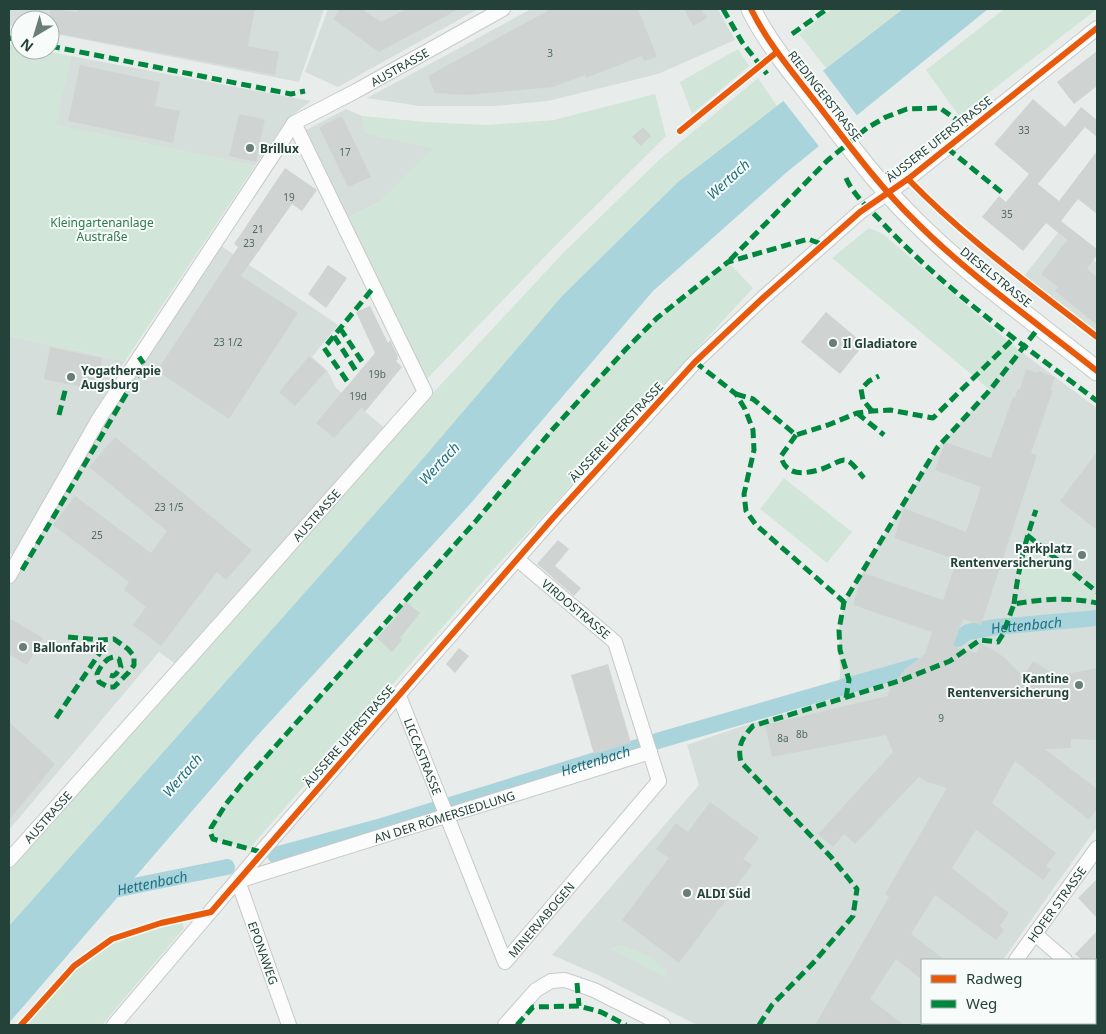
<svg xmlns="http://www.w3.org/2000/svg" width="1106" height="1034" viewBox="0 0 1106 1034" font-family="'Noto Sans',sans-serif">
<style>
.built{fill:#d6dedb}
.green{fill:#d1e6d8}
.water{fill:#a9d4db}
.pier{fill:#e8edeb}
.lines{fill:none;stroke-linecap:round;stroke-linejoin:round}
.canal{stroke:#a9d4db;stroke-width:16}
.building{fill:#cfd4d2}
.minor-casing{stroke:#c5cac8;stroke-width:16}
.secondary-casing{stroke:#c3cbc8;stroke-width:21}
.minor{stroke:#fcfcfc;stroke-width:14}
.secondary{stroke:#fcfcfc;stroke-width:19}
.quiet{stroke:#00873e;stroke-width:5;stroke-dasharray:10 5;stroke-linecap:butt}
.cycleway-casing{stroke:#f7fbf9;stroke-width:9}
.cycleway{stroke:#e8590c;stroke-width:6}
.poi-dot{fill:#697e78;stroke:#f7fbf9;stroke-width:2}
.labels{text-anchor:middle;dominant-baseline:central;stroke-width:4;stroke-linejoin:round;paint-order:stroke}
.number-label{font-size:10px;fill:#506761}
.street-label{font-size:12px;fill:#24423a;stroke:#f7fbf9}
.poi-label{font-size:12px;font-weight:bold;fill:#24423a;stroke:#f7fbf9;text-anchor:start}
.park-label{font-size:12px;fill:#2d7a4b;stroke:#f7fbf9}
.water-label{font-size:14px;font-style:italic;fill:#1c6f80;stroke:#f7fbf9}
</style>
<rect width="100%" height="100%" fill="#e8edeb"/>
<!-- built -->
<g class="built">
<path d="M9,9H324L299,82L50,33V20H20V28L9,25Z"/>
<path d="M328,9H478L338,87L305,72Z"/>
<path d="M531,9H718L735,40L658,74L548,101L494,106H419L367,98Z"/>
<path d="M71,56L311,101L287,119L255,166L55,125Z"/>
<path d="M346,109L362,116L365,133L434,148L381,201L347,218L304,131Z"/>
<path d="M1058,233L1097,263V332L1024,276Z"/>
<path d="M220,245L338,325L312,357L327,370L336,388L385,428L177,665L159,652L9,830V562L13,555L9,553V336L125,361L94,412L18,547Z"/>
<path d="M1020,351L1097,408V827L1003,960H922V1023H957L955,1025H697L598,975L552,955L699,785L687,745L740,727L837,698L840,675L839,630L844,602L937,448L990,390Z"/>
</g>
<!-- green -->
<g class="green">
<path d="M832,9H903L826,68L799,34Z"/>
<path d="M1004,9H1097L959,116L926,70Z"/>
<path d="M9,44L20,46V50H41L71,56L56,125L255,166L125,361L9,336Z"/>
<path d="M738,49L749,66L692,114L680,82Z"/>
<path d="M758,78L777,106L678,182L562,296L401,484L9,926V869L430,396L563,253L660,159Z"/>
<path d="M655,94L666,136L556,245L425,381L347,218L381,201L433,148L365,133L362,116L426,122L487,125L554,120Z"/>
<path d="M869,228L883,234L1020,351L990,390L832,258Z"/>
<path d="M728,262L753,288L482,582L249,849L213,839C212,836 210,832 211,828C214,814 232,796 241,785L475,522L552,430L626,349L657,318Z"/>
<path d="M784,478L852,532L827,563L760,509Z"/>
<path d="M1028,540L1097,594V600L1074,597H1030C1011,585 1024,558 1028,540Z"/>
<path d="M181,918L184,928L102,1025H21C49,994 74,962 111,940C132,928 159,923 181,918Z"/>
<path d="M619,945C637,950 653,957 666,971V978L611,949Z"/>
</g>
<!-- water -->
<path class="water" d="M903,9H988L787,172L653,291L471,503L256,737L9,1023V926L401,484L562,296L678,182Z"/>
<!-- pier -->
<path class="pier" d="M821,68L859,118L821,149L782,99Z"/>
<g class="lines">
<!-- canal -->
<g class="canal">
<path id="s1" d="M958,639L968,632L996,627L1097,618"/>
<path id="s2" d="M275,855L382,826L664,739L916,666"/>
<path id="s3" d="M104,892L227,867"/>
</g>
</g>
<!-- building -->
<g class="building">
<path d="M50,9L78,12V9H255L248,46L279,52L275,75L50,32Z"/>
<path d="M340,9H362L381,22L406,9H459L379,52L333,19Z"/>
<path d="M551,9H638L657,57L644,61L642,56L586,78L585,75L553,87L466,95L435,93L428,76Z"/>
<path d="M684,9H701L707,18L693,26Z"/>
<path d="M1097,51V86L1074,104L1057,82Z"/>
<path d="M80,65L160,82L155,106L180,111L173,143L68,121Z"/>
<path d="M1033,99L1065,127L1081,107L1097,120V137L1085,127L1038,184L1059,201L1097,151V214L1078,199L1061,221L1097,249V255L1087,269L1097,277V325L1055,291L1058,287L1041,274L1067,240L1046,223L1023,251L982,217L999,196L1006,202L1029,174L994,144Z"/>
<path d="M239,114L265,119L256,162L229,156Z"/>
<path d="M342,116L371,177L348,187L319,127Z"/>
<path d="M643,127L651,136L641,146L632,137Z"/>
<path d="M285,168L317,190L302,211L292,204L241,276L298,313L229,419L157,371L238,247L234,244Z"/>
<path d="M328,265L347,278L326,308L308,294Z"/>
<path d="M370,306L388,343L390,340L398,356L397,357L398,359L396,361L402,367L365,412L361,408L334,438L316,423L375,353L356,312Z"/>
<path d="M826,312L864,344L840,374L801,342Z"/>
<path d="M50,347L102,358L96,390L44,379Z"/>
<path d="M309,356L326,371L295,406L279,392Z"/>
<path d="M1026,369L1038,373L1039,371L1055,377L1050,390H1053L1031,453L1037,455L981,625L963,619L953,646L977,653L980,643L990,648L1005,658L1023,677L1033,661L1057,676L1097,668V740L1071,739V748L1045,749L1097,789V809L1089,820L1015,761L992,803L1056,853L1046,866L1051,870L1043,880L976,830L952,868L1009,913L1000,926L1004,930L996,940L935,895L911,934L945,960H922V980L896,959L870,999L904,1025H815L889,897L885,894L947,788L927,782L919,777L855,844L844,834L833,847L818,834L893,752L886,735L772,757L765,725L887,696L892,686L905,669L925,654L932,632L853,605L863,573L943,600L957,560L894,538L904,508L966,532L981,487L935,470L945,442L991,458L1013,397H1015L1018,389H1020Z"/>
<path d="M115,437L252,550L226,580L217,572L161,646L133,625L146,607L124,590L129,582L53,525L75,496L151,553L167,531L89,467Z"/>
<path d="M1097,452V530L1060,501Z"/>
<path d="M558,540L569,549L555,566L581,588L574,596L537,564Z"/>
<path d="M406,602L420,613L400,638L402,640L392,652L377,638L398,615L397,614Z"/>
<path d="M9,618L43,638L27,665L9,654Z"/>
<path d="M459,648L469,656L455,673L446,664Z"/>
<path d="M608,664L631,743L594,754L571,675Z"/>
<path d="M9,722L55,764L9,820Z"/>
<path d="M710,802L759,838L743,859L752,865L679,963L622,920L669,858L656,849L676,823L688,832Z"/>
<path d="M1097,879V918L1078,898Z"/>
<path d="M1097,931V960H1082L1075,954Z"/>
</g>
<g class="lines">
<defs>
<g id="minor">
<path id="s4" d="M9,576L100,417L294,123L356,91L503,9"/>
<path id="s5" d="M399,696L505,962L659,781L615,642L517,559"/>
<path id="s6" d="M9,860L226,617L425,392L294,123"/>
<path d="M1035,934L1065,960"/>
<path id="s7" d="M1016,960L1097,848"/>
<path d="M1095,987L1097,989"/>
<path d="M114,1025L261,852L552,519L695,362L764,297L860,212L908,179L1097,28"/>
<path id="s8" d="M289,1025L238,881L650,752"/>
<path d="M505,1025L536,990L551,981L565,980L594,990L663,1025"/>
<path d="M968,1025L970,1023"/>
</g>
<path id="secondary" d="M751,9C768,44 794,74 818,105C849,145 879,186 915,221C971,277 1036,322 1097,371"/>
</defs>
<!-- minor casing -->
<use href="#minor" class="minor-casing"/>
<!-- secondary casing -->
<use href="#secondary" class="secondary-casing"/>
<!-- minor -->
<use href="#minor" class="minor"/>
<!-- secondary -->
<use href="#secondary" class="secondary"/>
<!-- quiet -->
<g class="quiet">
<path d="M723,9L742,42L767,74"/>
<path d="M792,34L827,9"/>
<path d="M9,38L20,40"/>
<path d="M50,46L291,94L305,91"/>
<path d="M947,148L1005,195"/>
<path d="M846,178C853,194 867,207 879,219C943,289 1022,344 1097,401"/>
<path d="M730,260L828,160L867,128L886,117L907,109L940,108L970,129"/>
<path d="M340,328L363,363"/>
<path d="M334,336L358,374"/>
<path d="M695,362L736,394L745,409L753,430L754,450L744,494L746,511L756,525L844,602"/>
<path d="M347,381L324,348L374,287"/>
<path d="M736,394L753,399L796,435L828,425L857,413L872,411L890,410L933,418L1015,337"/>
<path d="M872,411L863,400L861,389L869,381L879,376"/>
<path d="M857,413L884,435"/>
<path d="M59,415L66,387"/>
<path d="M796,435L781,456C785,477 806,474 822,469C829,467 837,461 844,460C852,460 859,473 864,478"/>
<path d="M1027,535L1097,592"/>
<path d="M22,570L144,364L139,357"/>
<path d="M1014,604C1018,571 1025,541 1036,510"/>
<path d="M68,637L100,640L114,639L128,649L134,656V665L129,672L114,687H108L99,682L97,674C100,667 105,659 113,657L119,659L121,667L116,674L113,676L110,675"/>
<path d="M846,698L849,680L840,650L839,630L844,602L937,448L990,390L1040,326"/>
<path d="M56,718L99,654L103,647L100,640"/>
<path d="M261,852L213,839L211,834V828L226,804L241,785L475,522L552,430L626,349L657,318L728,262L808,239L824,245"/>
<path d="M577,983L579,1006"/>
<path d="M517,1025L533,1007L579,1006L601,1012L626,1025"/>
<path d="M759,1025L772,1005L815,961L853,916L857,889L831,857L741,762C737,746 742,738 753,726L902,680L950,661L980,640L998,642L1003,634L1014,604C1042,599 1069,597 1097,603"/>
</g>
<defs>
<g id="cycleway">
<path d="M751,9C768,44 794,74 818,105C849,145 879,186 915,221C971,277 1036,322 1097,371"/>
<path d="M680,131L777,52"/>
<path d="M908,179C965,238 1033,287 1097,337"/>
<path d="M21,1025L74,966L112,939L161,923L211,912L552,519L695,362L764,297L860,212L908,179L1097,28"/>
</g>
</defs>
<!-- cycleway casing -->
<use href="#cycleway" class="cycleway-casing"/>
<!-- cycleway -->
<use href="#cycleway" class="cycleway"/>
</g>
<!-- markers -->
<g class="poi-dot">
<circle cx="250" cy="148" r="5"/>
<circle cx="833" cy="343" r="5"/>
<circle cx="71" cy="377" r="5"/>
<circle cx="1082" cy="555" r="5"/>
<circle cx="23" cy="647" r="5"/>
<circle cx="1079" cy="685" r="5"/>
<circle cx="687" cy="893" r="5"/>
</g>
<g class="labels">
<!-- number labels -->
<g class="number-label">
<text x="550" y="53">3</text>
<text x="1024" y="130">33</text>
<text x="345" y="152">17</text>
<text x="289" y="197">19</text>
<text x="1007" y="214">35</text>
<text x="258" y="229">21</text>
<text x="249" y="243">23</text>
<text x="228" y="342">23 1/2</text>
<text x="377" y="374">19b</text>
<text x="358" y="396">19d</text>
<text x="169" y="507">23 1/5</text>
<text x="97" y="535">25</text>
<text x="941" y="718">9</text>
<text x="802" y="734">8b</text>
<text x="783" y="738">8a</text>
</g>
<!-- street labels -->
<g class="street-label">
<text stroke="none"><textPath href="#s4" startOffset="655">AUSTRASSE</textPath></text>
<text transform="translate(825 96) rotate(52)">RIEDINGERSTRASSE</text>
<text transform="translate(939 139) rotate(-38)">ÄUSSERE UFERSTRASSE</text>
<text transform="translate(996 277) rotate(39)">DIESELSTRASSE</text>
<text transform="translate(616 432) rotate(-47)">ÄUSSERE UFERSTRASSE</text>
<text stroke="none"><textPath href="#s6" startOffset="462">AUSTRASSE</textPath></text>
<text transform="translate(576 609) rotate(40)">VIRDOSTRASSE</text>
<text transform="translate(349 736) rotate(-49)">ÄUSSERE UFERSTRASSE</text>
<text stroke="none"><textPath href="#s5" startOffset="65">LICCASTRASSE</textPath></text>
<text stroke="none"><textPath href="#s6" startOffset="58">AUSTRASSE</textPath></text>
<text stroke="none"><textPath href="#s8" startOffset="369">AN DER RÖMERSIEDLUNG</textPath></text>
<text stroke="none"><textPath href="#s7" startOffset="69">HOFER STRASSE</textPath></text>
<text stroke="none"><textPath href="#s5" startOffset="342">MINERVABOGEN</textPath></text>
<text transform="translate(263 953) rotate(70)">EPONAWEG</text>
</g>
<!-- poi labels -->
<g class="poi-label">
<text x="260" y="148">Brillux</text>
<text x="843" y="343">Il Gladiatore</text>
<text x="81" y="370">Yogatherapie<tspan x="81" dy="14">Augsburg</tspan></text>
<text x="1072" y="548" text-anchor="end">Parkplatz<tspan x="1072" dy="14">Rentenversicherung</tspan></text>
<text x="33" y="647">Ballonfabrik</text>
<text x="1069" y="678" text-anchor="end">Kantine<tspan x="1069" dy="14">Rentenversicherung</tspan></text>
<text x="697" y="893">ALDI Süd</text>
</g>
<!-- park labels -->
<g class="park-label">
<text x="102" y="222">Kleingartenanlage<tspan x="102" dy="14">Austraße</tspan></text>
</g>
<!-- water labels -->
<g class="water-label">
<text transform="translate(728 179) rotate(-42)">Wertach</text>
<text transform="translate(439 463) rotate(-47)">Wertach</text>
<text stroke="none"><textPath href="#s1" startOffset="71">Hettenbach</textPath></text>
<text stroke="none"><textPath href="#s2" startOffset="334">Hettenbach</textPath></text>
<text transform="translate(182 775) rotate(-49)">Wertach</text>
<text stroke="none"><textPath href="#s3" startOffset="49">Hettenbach</textPath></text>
</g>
</g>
<!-- border -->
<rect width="1106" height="1034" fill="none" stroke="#24423a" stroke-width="20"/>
<!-- legend -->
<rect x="921" y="959" width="175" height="65" fill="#f7fbf9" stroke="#a3b1ad"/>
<rect x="931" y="975" width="25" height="8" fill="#e8590c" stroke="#a3b1ad"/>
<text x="966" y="984" font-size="15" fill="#24423a">Radweg</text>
<rect x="931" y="1000" width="25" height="8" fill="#00873e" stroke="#a3b1ad"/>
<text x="966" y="1009" font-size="15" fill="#24423a">Weg</text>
<!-- north arrow -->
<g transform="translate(35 35) rotate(218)"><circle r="24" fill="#f7fbf9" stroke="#a3b1ad"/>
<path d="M0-4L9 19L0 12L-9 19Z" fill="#697e78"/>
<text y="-8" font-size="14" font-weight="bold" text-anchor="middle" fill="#24423a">N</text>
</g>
</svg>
